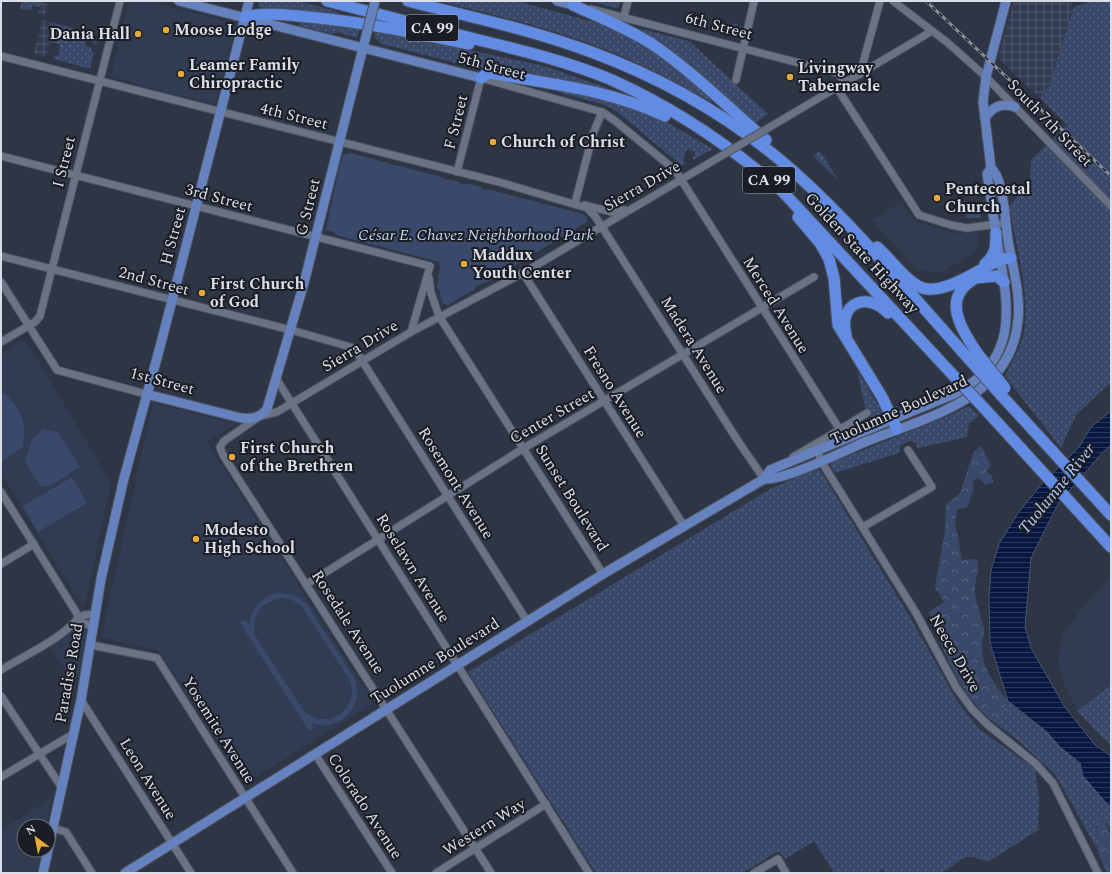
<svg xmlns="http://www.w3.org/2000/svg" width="1112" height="874" viewBox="0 0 1112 874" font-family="Spectral,serif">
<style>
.built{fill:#313b51}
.industrial{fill:url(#industrial-grid)}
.grass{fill:url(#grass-dots)}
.forest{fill:url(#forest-crowns)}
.park{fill:#3a496a;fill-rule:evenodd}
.water{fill:url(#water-rules);stroke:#475372}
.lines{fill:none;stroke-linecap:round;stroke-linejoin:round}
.minor-casing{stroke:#4d5360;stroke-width:9}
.major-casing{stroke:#4d5360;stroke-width:11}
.highway-casing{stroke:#4d5360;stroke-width:13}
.minor{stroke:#6a7385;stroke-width:7}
.major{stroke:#6581be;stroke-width:9}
.highway{stroke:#628be4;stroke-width:11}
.rail-casing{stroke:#878e9a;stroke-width:3}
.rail{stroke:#1a1d24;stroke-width:1.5;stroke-dasharray:4.5;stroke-linecap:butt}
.minor-bridge-casing{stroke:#4d5360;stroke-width:9;stroke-linecap:butt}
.major-bridge-casing{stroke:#4d5360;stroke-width:11;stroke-linecap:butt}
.highway-bridge-casing{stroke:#4d5360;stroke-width:13;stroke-linecap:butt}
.minor-bridge{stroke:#6a7385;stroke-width:7}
.major-bridge{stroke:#6581be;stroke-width:9}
.highway-bridge{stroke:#628be4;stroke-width:11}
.poi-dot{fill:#e8ab37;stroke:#1a1d24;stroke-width:1.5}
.labels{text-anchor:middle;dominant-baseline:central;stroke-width:4;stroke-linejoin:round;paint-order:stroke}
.shield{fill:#1a1d24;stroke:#a0a4ad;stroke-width:1}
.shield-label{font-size:15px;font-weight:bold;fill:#d9dee8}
.street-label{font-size:16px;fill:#d9dee8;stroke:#1a1d24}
.poi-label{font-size:16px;font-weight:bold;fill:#d9dee8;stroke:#1a1d24;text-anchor:start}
.park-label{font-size:16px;font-style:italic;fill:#c5d4f1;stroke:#1a1d24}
.water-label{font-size:17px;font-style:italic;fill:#b0c6f1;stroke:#1a1d24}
</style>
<defs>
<pattern id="industrial-grid" width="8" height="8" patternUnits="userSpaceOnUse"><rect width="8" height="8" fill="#313b51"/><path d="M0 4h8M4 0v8" fill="none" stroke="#4e576a"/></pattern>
<pattern id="grass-dots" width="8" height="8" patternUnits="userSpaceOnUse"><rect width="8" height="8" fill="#3a496a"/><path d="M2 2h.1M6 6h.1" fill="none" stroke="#56637f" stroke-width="1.8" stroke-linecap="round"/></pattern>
<pattern id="forest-crowns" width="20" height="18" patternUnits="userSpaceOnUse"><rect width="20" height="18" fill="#3a496a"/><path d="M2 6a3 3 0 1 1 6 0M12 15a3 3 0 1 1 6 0" fill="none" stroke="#56637f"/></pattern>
<pattern id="water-rules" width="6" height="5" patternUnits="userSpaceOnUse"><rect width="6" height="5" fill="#081840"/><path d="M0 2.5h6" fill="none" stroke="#2b395c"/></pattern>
</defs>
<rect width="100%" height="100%" fill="#2e3645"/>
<!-- built -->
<g class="built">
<path d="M129,1H149L236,24L215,104L163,92L111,76Z"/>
<path d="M902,202L913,219L919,223L954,233L980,232L976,252L940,273L916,269L872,220Z"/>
<path d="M25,339L111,483L85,606H82L1,473V354Z"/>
<path d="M153,402L235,424L207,442L374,703L245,784L159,651L101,637Z"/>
<path d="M1111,576V685L1077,711L1062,680L1059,666V652L1062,636L1080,611Z"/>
<path d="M85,623L91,633L82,673L72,680L47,644Z"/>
<path d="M52,798L46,826H24V850H41L36,873H1V830Z"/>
</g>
<!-- industrial -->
<g class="industrial">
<path d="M1014,1H1069L1074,7L1049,86L1040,98L998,58Z"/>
<path d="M41,2L50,5L45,15L38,13Z"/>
<path d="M42,20L55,23L46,57L34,54Z"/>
</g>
<!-- grass -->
<g class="grass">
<path d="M22,1L40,2L42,1L40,7L33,5L31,10L20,9Z"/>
<path d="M259,1H299L339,12L337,17L258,7Z"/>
<path d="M439,1H517L597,23L639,42L664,58L714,98L711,102C671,79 631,58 588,43C540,25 489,14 439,1Z"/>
<path d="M588,1H620L619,7L616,8Z"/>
<path d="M1091,1H1111V382L1076,415L1061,448L1005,376C1012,362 1021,347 1024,331C1031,300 1015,239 1009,206L1030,183L1031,160L1067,125L1040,98L1049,86L1074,7Z"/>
<path d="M301,21L360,27L357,38L338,32L333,34L299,26Z"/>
<path d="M55,23L76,29L74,35L97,42L96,45L93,44V42L86,40L85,46L92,48L91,51L94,52L90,69L54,59V55L58,56L60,47L59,44L50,42Z"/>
<path d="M734,23L738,24L734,36L717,32L720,24L733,27Z"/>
<path d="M641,29L689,41L768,114L755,124L640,33Z"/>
<path d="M376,30L544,66L607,88L606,91L456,63L382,44L374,37Z"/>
<path d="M558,90L609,99L665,121L713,149L693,160L695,151L686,150L683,162L687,163L682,166L615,110L602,104L558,92Z"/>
<path d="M820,151L839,181L813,156Z"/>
<path d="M857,370L882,412V419L875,424L865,408Z"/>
<path d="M969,406L979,416L969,424L967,437L918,448L915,442L908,441L900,446L899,453L835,473L830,465L833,462L946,417Z"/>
<path d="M816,469L820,470L910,617L957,701L979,729L1035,769L1039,799L1038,830L988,862C959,849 962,864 940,873C931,874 897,873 886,873L883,869L876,873H834L814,841L785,859L781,853L776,852L743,873H596L468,672L772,488Z"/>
<path d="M1111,685V746L1077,711Z"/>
<path d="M1008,701L1047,732L1060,747L1080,763L1083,776L1108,805H1111V828L1105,821L1096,827V847L1055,774L1019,741L989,718L1000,717Z"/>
</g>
<!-- forest -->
<g class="forest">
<path d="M981,446L991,465L986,472L992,476L993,482L986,485L978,478L972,481L974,488L968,506L957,510L955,522L962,560L977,559C980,572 975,578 975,589C975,603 981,615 984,629C985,634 982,639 982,644C981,668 994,683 1008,701L1000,717L989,718C957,690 943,650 929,612L944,602L935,587L945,531L946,505L960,493L974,451Z"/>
<path d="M1099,817L1105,821L1111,837V873H1107C1097,851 1092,842 1099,817Z"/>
</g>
<!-- park -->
<g class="park">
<path d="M350,153L441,177L444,179L457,181L461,184C467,184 478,184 484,190L487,189L583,214L587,218V222L487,282L475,287V289L448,305H445L441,300L440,292L437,287L440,266L439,262L336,235L334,232L326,230L340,163L343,161L341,160L343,155Z"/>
<rect x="966" y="210" width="15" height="8"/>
<path d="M5,393C22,414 27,419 23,447L1,462V395Z"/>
<path d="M43,429L58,432L80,467L52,485L41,487L25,462L32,440Z"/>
<path d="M72,477L87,503L38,532L23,506Z"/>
<path d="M279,593L295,595L307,604L355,679C365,708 340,732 311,723L314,728L309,731L240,623L245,619L249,625C251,608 262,596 279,593ZM284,598L293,600L303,608L350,681C360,711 325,732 303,710L256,637C249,617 263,599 284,598Z"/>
</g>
<!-- water -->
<path class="water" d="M1111,411V445L1102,453L1058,504L1031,558L1025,627L1031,648L1064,706L1095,745L1111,756V805H1108L1083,776L1080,763L1060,747L1047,732L1008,701L990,643L989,598L991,570L999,544L1018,513L1041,485L1079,447L1091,427Z"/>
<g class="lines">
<defs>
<g id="minor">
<path d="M893,1L948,43L986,77L1111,206"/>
<path d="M591,9L838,73L845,83"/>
<path d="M624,16L628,1"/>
<path d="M1,56L499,182L587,208L595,216L736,438L764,479"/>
<path d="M860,74L880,1"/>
<path d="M736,80L754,1"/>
<path d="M837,88L919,215L951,225L967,228L1005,223"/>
<path d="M770,127L932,31"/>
<path d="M1,156L430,266L411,332"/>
<path d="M457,172L481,78L602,112L614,120L675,170L840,430L856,435"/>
<path d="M575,203L593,134L602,112"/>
<path d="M584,205L612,212L625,210"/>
<path d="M1,256L291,330L354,348L527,621"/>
<path d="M523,273L684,526"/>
<path d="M429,278L431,293L439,316L603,574"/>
<path d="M1,282L57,370L146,394"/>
<path d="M1,342L35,322L40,316L120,1"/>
<path d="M277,380L589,873"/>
<path d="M867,413L819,442L818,451L821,461L916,613L956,687L972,709L988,725L1036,764L1053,783L1098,873"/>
<path d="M793,457L819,442"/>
<path d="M1,492L79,617L82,622L93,627"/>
<path d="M863,527L932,487L908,450"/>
<path d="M1,564L34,544"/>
<path d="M307,584L524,448L814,277"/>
<path d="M80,618L84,615L95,614"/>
<path d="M91,645L157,658L293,873"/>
<path d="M1,670C25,655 62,639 79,617"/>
<path d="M1,696L62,788"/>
<path d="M81,700L191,873"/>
<path d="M315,754L392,873"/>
<path d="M1,777L73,734"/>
<path d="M53,828L66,832L92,873"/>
<path d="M436,873L546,804"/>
<path d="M491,873L223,455L220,447L224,441L260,416L277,412L292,403L411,332L523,273L711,162"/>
<path d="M754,873L778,859L786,873"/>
</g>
<g id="major">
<path d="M179,1L481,78"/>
<path d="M557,1L573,5"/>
<path d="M985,118C993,106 1001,103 1015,107"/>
<path d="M146,394L241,418C252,419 260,418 267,409L304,283L366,36"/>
<path d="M764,479C786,480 842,452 865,442C926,417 1011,400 1018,320C1021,294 1012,265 1008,240C1005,222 1004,178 991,168"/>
<path d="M43,873L81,700L101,579L124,478L160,347L249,1"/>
<path d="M125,873L603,574L764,479L770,470L954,394C1020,359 1009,309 998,246C994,222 991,198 987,174L991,168L983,102L986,77L1006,1"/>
</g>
<g id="highway">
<path d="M327,1C378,14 428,27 479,40C524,51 569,62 612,80C674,108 732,147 783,192L952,374"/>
<path d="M408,1C470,17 534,30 594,53C666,80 735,120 793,171C857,228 912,296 969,359"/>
<path d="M573,5C599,17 627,28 652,44C693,72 729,108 766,140"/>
<path d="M245,17C267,12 287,15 309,17C363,22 416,33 469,44"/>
<path d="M481,78L488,73L502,75C558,85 612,91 665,116"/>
<path d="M798,217L820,243L829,259L834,278L838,325L882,397L897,429"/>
<path d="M877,247C891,259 902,277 918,286C939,299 980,269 1001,259L1011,258"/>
<path d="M985,264C996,255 996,246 996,233"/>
<path d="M975,278L997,276L1004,282"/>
<path d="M976,278C940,297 961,328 977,353"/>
<path d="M846,334C838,303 867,291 888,313"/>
<path d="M1000,394L1111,515"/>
<path d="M984,408L1111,547"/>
</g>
</defs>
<!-- minor casing -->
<use href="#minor" class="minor-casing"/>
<!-- major casing -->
<use href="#major" class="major-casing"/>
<!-- highway casing -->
<use href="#highway" class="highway-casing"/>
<!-- minor -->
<use href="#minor" class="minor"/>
<!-- major -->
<use href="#major" class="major"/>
<!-- highway -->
<use href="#highway" class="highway"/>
<defs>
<path id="rail" d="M926,1L1111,176"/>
</defs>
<!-- rail casing -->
<use href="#rail" class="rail-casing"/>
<!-- rail -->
<use href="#rail" class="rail"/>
<defs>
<path id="minor-bridge" d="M711,162L770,127"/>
<path id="major-bridge" d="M366,36L375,1"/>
<g id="highway-bridge">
<path d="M977,353L1005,388"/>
<path d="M969,359L1000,394"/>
<path d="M952,374L984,408"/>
</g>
</defs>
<!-- minor-bridge casing -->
<use href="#minor-bridge" class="minor-bridge-casing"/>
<!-- major-bridge casing -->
<use href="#major-bridge" class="major-bridge-casing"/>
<!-- highway-bridge casing -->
<use href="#highway-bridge" class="highway-bridge-casing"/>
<!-- minor-bridge -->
<use href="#minor-bridge" class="minor-bridge"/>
<!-- major-bridge -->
<use href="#major-bridge" class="major-bridge"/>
<!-- highway-bridge -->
<use href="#highway-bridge" class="highway-bridge"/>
</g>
<!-- markers -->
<g class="poi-dot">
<circle cx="166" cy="30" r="4"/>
<circle cx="138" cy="34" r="4"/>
<circle cx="181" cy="74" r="4"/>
<circle cx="790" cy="77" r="4"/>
<circle cx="493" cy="142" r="4"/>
<circle cx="937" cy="198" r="4"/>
<circle cx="464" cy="264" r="4"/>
<circle cx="202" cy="293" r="4"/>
<circle cx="232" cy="457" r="4"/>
<circle cx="196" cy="539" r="4"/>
</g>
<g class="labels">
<!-- shield labels -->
<g class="shield">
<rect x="406" y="15" width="52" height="26" rx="3"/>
<rect x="743" y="167" width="52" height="26" rx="3"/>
</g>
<g class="shield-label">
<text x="432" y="28">CA 99</text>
<text x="769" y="180">CA 99</text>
</g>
<!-- street labels -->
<g class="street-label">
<text transform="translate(719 26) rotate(15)">6th Street</text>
<text transform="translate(492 66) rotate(15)">5th Street</text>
<text transform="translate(294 116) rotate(14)">4th Street</text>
<text transform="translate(456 122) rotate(-76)">F Street</text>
<text transform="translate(1050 123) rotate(46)">South 7th Street</text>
<text transform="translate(64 162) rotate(-76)">I Street</text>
<text transform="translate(642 186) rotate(-30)">Sierra Drive</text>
<text transform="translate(219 198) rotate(15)">3rd Street</text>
<text transform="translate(308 207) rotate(-76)">G Street</text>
<text transform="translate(173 236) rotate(-75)">H Street</text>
<text transform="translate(862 253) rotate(47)">Golden State Highway</text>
<text transform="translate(154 281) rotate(15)">2nd Street</text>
<text transform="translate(776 305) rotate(58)">Merced Avenue</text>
<text transform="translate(694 345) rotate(58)">Madera Avenue</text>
<text transform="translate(360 346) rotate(-31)">Sierra Drive</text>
<text transform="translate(162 381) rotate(15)">1st Street</text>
<text transform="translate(615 392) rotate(58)">Fresno Avenue</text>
<text transform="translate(899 410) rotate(-24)">Tuolumne Boulevard</text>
<text transform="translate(552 416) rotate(-30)">Center Street</text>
<text transform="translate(456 483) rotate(58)">Rosemont Avenue</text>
<text transform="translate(572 498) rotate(58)">Sunset Boulevard</text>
<text transform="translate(413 568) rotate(58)">Roselawn Avenue</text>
<text transform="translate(348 622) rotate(57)">Rosedale Avenue</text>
<text transform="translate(955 653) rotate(60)">Neece Drive</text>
<text transform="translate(435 661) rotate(-32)">Tuolumne Boulevard</text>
<text transform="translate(69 673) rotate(-80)">Paradise Road</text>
<text transform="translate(219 730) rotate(58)">Yosemite Avenue</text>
<text transform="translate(148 779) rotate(58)">Leon Avenue</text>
<text transform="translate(365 806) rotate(57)">Colorado Avenue</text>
<text transform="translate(484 827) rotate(-32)">Western Way</text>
</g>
<!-- poi labels -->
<g class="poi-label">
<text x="174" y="30">Moose Lodge</text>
<text x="130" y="34" text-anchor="end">Dania Hall</text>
<text x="189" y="65">Leamer Family<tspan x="189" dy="18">Chiropractic</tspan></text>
<text x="798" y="68">Livingway<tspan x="798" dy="18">Tabernacle</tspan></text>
<text x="501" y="142">Church of Christ</text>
<text x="945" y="189">Pentecostal<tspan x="945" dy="18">Church</tspan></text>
<text x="472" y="255">Maddux<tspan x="472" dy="18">Youth Center</tspan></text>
<text x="210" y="284">First Church<tspan x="210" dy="18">of God</tspan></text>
<text x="240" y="448">First Church<tspan x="240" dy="18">of the Brethren</tspan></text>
<text x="204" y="530">Modesto<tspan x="204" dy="18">High School</tspan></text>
</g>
<!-- park labels -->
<g class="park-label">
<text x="476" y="235">César E. Chavez Neighborhood Park</text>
</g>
<!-- water labels -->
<g class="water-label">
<text transform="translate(1057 489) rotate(-51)">Tuolumne River</text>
</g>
</g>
<!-- border -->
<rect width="1112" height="874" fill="none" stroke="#d9dee8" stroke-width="4"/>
<!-- north arrow -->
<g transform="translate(36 838) rotate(328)"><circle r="19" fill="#1a1d24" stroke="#666a72"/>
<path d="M0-3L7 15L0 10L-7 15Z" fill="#e8ab37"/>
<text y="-6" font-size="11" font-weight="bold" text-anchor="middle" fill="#d9dee8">N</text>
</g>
</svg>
